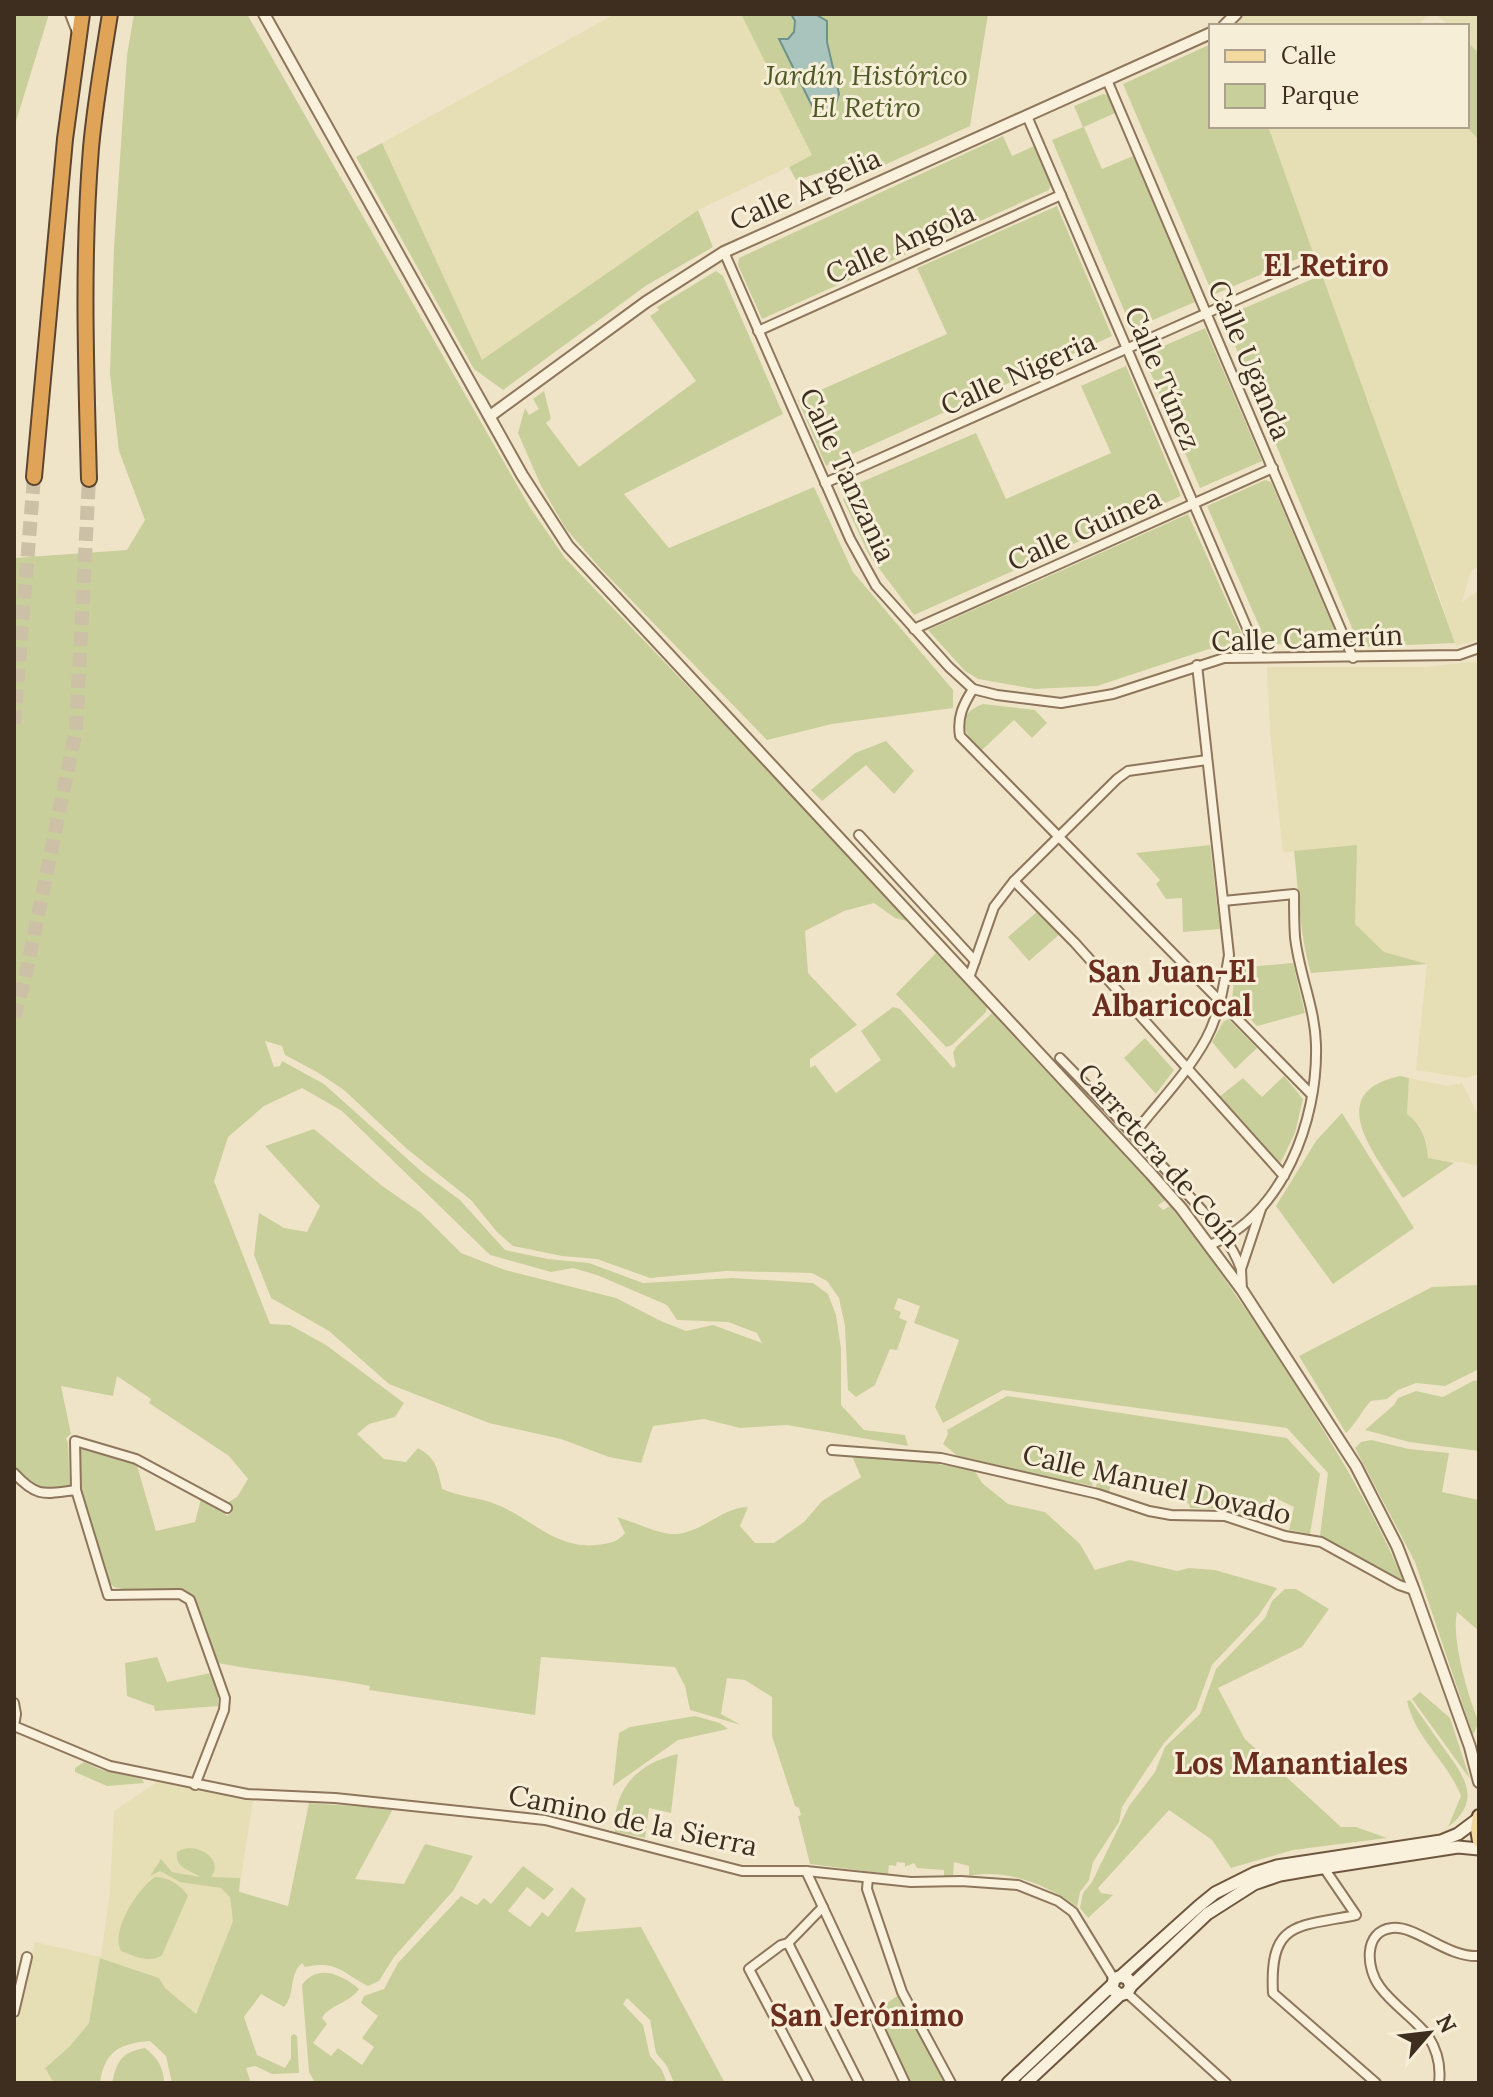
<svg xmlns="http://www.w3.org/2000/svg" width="1493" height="2097" viewBox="0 0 1493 2097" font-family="Lora,serif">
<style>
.farmland{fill:#e6deb5}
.green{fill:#c9cf9b}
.water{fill:#a9c4bc;stroke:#6f938a;stroke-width:2}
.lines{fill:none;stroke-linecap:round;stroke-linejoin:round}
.motorway-tunnel{stroke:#ccc0a6;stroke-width:14;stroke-dasharray:14 7;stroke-linecap:butt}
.minor-casing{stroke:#8d765c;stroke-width:12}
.tertiary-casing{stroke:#8d765c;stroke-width:14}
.secondary-casing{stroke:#6f573f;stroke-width:15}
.primary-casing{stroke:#5b4430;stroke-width:16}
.motorway-casing{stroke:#5b4430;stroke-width:18}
.minor{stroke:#faf1dc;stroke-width:8}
.tertiary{stroke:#faf1dc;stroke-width:10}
.secondary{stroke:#faf1dc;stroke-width:11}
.primary{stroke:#f3d9a0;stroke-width:12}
.motorway{stroke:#e0a458;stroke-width:14}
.labels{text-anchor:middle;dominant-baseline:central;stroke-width:6;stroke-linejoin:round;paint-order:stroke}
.park-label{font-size:28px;font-style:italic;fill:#4d5a26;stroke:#f7eed8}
.street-label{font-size:28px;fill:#3d2e20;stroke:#f7eed8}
.neighbourhood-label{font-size:30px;font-weight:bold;fill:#6b2e1e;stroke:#f7eed8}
</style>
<rect width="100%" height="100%" fill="#f0e4c8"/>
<!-- farmland -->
<g class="farmland">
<path d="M615,14H741L813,155L698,210L482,361L382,143Z"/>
<path d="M1243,14H1433L1421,21L1423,26H1237Z"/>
<path d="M1436,14H1479V53L1467,42V26H1449Z"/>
<path d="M1268,126H1466L1479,140V566L1471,571L1462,602L1479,590V639L1456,646L1438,592L1412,528Z"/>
<path d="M1479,661V1074L1466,1078L1416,1070L1427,964L1384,952L1355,924L1356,846L1283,852L1270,732L1267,667H1426Z"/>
<path d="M1409,1078L1448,1086L1462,1083L1479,1117V1167L1463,1162L1432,1161L1428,1158L1427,1144L1420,1126L1407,1114Z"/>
<path d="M157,1782L253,1801L239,1891L249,1894L195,2015L165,1988L159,1978L101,1958L89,2023L70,2046L45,2067L54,2083H14V2031L35,1942L101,1957L110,1891L114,1811Z"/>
</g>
<!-- green -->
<g class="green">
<path d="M14,14H49L14,128Z"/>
<path d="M134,14H247L529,506L565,558L785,788L907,921L895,918L874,903L844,911L805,931L808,973L857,1025L810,1059V1068L815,1065L836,1093L881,1060L861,1031L893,1007L900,1009L953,1068L956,1066L953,1053L956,1047L992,1013L1166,1200L1158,1205L1163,1210L1170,1206C1222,1272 1269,1342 1313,1413C1346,1467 1378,1520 1403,1580L1401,1582L1320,1536L1328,1473L1287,1428L1003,1390L943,1423L935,1407L959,1340L914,1323L920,1306L898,1298L894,1309L901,1312L899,1318L907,1321L897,1350L890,1349L875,1385L856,1397L848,1390L845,1326L839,1298L827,1281L812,1273L726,1271L650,1278L597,1259L562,1256L513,1246L497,1232L471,1200L407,1149L344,1090L317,1072L285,1055L282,1046L265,1041L274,1067L280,1066L282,1061L324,1084L422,1172L460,1200L505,1250L548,1259L589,1263L643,1283L733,1278L813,1283L828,1294L836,1315L841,1349V1405L864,1430L905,1435L908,1446L787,1425L740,1428L704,1419L653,1426L641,1463L609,1457L561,1439L489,1423L389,1384L329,1331L271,1298L254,1255L259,1213L284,1228L307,1232L320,1206L265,1146L314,1129L381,1185L421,1213L461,1253L505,1270L616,1298L661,1321L686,1331L713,1325L762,1343L757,1333L728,1322L677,1320L667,1305L597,1275L573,1268L551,1272L490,1255L342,1111L302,1088L264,1106L228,1137L214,1181L270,1324L290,1325L326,1345L404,1403L395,1417L369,1424L357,1434L384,1459L406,1462L418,1448C436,1458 438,1469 442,1489C458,1496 473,1497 490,1502C532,1516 555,1553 604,1544C614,1542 618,1541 625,1533L617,1517C634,1522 654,1532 671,1534C699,1536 721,1507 748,1507L740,1526L755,1543H774L804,1522L822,1501L861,1477L852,1456L913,1460L974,1470L982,1483L1008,1504L1045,1512L1080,1544L1095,1570L1130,1560L1177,1571L1189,1568L1215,1570L1277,1588L1259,1615L1212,1665L1196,1709L1164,1743L1122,1807L1119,1822L1093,1862L1089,1880L1080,1892L1077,1907C1048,1885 1006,1868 969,1876V1866L954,1862L953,1876H944V1870L917,1868L914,1863L905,1867V1863L897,1862L896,1866L889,1865L888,1874L810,1864L798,1816L801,1815L799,1808L795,1806L772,1736V1697L745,1680L727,1678L721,1714L741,1725L690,1710L685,1686L675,1667L541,1657L535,1715L369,1690L370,1686C319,1676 269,1673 218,1663L195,1600L184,1591L124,1589L114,1587L107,1580L82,1496L79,1448L136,1462L156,1531L195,1522L201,1499L228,1516L230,1507L227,1503L237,1497L248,1479L229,1456L149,1403L151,1399L117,1376L113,1396L61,1386L71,1434L66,1438L68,1443L70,1488L33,1487L14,1469V558L127,550L145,520L119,451L110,374L114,247L127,55Z"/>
<path d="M741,14H988L970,126L849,181L829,170L796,180L789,167L812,155Z"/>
<path d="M1467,42L1479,53V140L1466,126Z"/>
<path d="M1211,44V126H1268L1313,252L1213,295L1123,84Z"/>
<path d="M1103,94L1108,95L1115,113L1084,127L1102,169L1133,156L1195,302L1132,329L1052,140L1083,127L1074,106Z"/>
<path d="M1003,136L1012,156L1034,146L1051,184L1049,190L762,319L738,265L739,258Z"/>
<path d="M382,143L482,360L698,210L713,247L647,285L503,390L474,369L356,157Z"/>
<path d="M1057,206L1112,336L826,466L798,400L947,334L917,268Z"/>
<path d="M716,271L723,276L783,414L624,494L669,548L814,487L853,572L953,690V708L832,724L767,740L600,568L566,529L541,486L518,433L525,408L529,415L539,409L533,399L544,391L551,419L546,423L579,467L696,381L650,316L659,310L657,307Z"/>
<path d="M1322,275L1455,643L1360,647L1223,317Z"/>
<path d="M1205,328L1262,461L1200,488L1143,355Z"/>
<path d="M1126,366L1181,496L914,615L869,555L843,499L852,486L976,433L1006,499L1111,453L1081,386Z"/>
<path d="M1265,480L1271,482L1338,638L1339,646L1267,644L1207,506Z"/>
<path d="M1188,514L1246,644L1209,649L1097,686L1035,689L978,679L965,671L928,630Z"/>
<path d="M983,704L1035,710L1047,723L1032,738L1014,720L981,751C965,734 952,716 983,704Z"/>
<path d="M886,741L914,771L894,794L866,765L822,801L811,790L855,753Z"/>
<path d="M1210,845L1220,929L1183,932L1182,898L1166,899L1156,884L1160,880L1136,853Z"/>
<path d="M1357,845L1355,924L1384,952L1427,964L1311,973C1299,934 1299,892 1294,851Z"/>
<path d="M1037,912L1060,934L1029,961L1008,937Z"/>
<path d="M936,953L987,1007L986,1012L952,1045L946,1047L896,994Z"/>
<path d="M1293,963L1305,1013L1257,1026L1232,1000L1235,968Z"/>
<path d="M1228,1019L1257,1048L1235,1069L1212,1042L1223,1022Z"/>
<path d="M1145,1038L1174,1070L1156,1094L1124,1058Z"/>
<path d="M1284,1076L1303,1099L1295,1133L1281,1162L1278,1161L1219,1097L1243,1078L1262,1097Z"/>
<path d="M1400,1076L1409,1078L1407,1114C1422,1125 1427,1140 1428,1158L1454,1163L1403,1198C1378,1158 1320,1093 1400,1076Z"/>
<path d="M1342,1113L1414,1228L1333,1284L1276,1206L1316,1141Z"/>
<path d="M1479,1285V1369L1445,1386L1416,1383L1398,1390L1387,1399L1371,1401C1361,1411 1357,1423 1346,1433L1299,1356L1432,1287Z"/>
<path d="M1479,1380V1451L1409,1442L1365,1430L1394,1405L1398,1398L1416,1391L1443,1397L1473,1381Z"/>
<path d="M1007,1396L1287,1438L1320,1474L1310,1534L1289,1530L1294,1507L1269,1495L1262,1521L1226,1509L1190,1508L1189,1504C1166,1487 1142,1479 1113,1477L1109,1492L1096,1488L1099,1464H1096L1092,1486L960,1458L943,1444L948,1434L947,1430Z"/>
<path d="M1371,1440L1409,1449L1449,1453L1442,1492L1479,1500V1631L1457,1612C1451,1637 1468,1698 1479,1722L1473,1735L1415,1562L1355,1448L1361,1442Z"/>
<path d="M1285,1589H1296L1329,1609L1302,1647L1218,1688L1245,1739L1341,1827H1356L1387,1838L1293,1850L1231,1868L1212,1840L1169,1810L1098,1888L1101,1893L1113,1895L1088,1918L1080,1908L1083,1893L1092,1882L1129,1806L1155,1772L1165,1747L1200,1714L1216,1669L1265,1618L1272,1601Z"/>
<path d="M157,1657L167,1682L211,1673L218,1692V1706L155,1711L154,1706L127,1696L125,1663Z"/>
<path d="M1420,1692L1450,1718L1470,1779L1412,1699Z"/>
<path d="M1410,1700C1421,1716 1432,1731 1443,1747C1463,1775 1484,1799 1448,1827L1461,1796C1447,1760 1416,1740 1407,1701Z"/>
<path d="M695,1716L720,1723L728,1729L678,1740L613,1786L619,1733L630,1727Z"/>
<path d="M678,1754L671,1813L649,1808L645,1838L615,1832C612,1789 638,1763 678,1754Z"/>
<path d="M84,1762L102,1770L142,1779L144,1783L107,1786L75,1772V1768Z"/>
<path d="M309,1803L393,1809L355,1879L404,1884L425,1844L473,1856L453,1891L394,1957L379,1981L368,1986C341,1972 337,1960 305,1967L302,1963C288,1976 296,1994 284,2007L261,1994L244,2017L257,2055L285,2068L291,2058V2036L294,2034L297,2036L299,2073L272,2074L255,2066L246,2068L251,2083H172L166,2056L150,2041C121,2043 104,2051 100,2083H54L45,2068L70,2046L89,2023L100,1958L159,1978L165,1988L196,2014L233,1921L230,1897L221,1888L180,1882L160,1871L150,1876L161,1859L172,1872L200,1877C190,1869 175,1869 177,1852C193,1840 226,1858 211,1877L240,1878L239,1892L288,1906Z"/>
<path d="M523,1866L554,1889L544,1900L527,1887L508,1911L530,1927L542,1912L548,1917L572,1887L586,1899L575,1932L641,1927L725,2083H674L667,2066L656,2053L650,2020L627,1998L623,2004L643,2025L650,2056L662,2070L667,2083H320L314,2081L309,2072L302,1985C318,1963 342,1975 359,1989C349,2004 330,2004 322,2018L327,2024L313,2043L331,2056L338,2048L362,2065L374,2047L362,2038L378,2016L361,2003L364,1996L384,1989L398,1963L461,1896L477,1905L484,1898L491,1904Z"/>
<path d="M155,1877C168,1877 181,1885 188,1896L162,1955C149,1964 134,1956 121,1951C110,1931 138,1888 155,1877Z"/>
<path d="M900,1994L947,2083H907L873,2013Z"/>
<path d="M145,2048C157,2057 164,2068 164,2083H112C117,2060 122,2052 145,2048Z"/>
</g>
<!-- water -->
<path class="water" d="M791,14H815L827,21V42L839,94L833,111L816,114L779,39H788L794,32L795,21Z"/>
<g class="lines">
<!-- motorway-tunnel -->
<g class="motorway-tunnel">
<path d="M14,724L34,477"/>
<path d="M14,1017L25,979L76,730L89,479"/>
</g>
<defs>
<g id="minor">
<path d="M70,14L77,32"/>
<path d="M1107,80L1353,658"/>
<path d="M1027,116L1259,656"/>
<path d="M724,252L850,539L876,586L949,667L973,689L997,695L1061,703L1113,694L1224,658L1459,655L1479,648"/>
<path d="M758,331L1061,195"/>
<path d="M825,483L1317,264"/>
<path d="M914,629L1273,468"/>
<path d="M973,689C963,705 957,717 960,736L1311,1094"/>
<path d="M859,835L975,961"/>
<path d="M1014,881L1075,943L1284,1176"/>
<path d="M969,978L994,907L1014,881L1117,779L1128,771L1207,760"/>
<path d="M1060,1058C1102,1101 1143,1144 1183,1189C1204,1213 1231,1239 1241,1269"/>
<path d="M1134,1134C1158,1103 1187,1074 1206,1039C1220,1013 1224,984 1229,955L1197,665"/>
<path d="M1210,1245C1283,1214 1318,1121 1316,1045C1315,1007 1299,974 1295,937C1294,923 1294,908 1294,894L1223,901"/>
<path d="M1242,1290L1241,1269L1261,1209"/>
<path d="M832,1450L941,1458L1098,1494L1149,1511L1171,1515L1225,1516L1285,1536L1321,1542L1399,1585L1414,1590"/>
<path d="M14,1473C37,1498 44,1494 76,1490"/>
<path d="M14,1703L16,1714L14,1726L110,1766L247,1794L335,1798L545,1820L742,1871H806L911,1882L961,1881L1018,1885L1058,1901L1073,1912L1114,1979"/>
<path d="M195,1785L224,1710L225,1698L190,1600L180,1594L108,1595L76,1490L75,1441L136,1459L227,1508"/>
<path d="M1324,1868L1356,1915C1298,1927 1269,1920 1273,1993L1376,2083"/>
<path d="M806,1871L905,2083"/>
<path d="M868,1878L867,1889L902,1992L951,2083"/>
<path d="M788,1943L859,2083"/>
<path d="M1127,1993L1226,2083"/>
<path d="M14,2012L27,1957"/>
<path d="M809,2083L749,1969L781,1945L788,1943L823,1907"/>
<path d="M1439,2083C1441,2067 1437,2050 1428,2036C1414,2018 1393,2005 1380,1987C1366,1969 1363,1931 1392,1928C1416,1925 1447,1958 1479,1956"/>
</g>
<g id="tertiary">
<path d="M264,14L522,475L568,546L1151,1174L1181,1208L1242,1290L1356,1466L1397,1546L1414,1590L1470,1747L1479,1782"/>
<path d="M1224,26L1236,14"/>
<path d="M490,416L646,302L724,252L1211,33"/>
</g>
<g id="secondary">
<path d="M1121,1976L1128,1979L1131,1986L1127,1993L1120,1995L1112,1989L1114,1979L1121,1976L1199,1906L1215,1893L1255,1873L1277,1866L1441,1841L1458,1834L1478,1819"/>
<path d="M1131,1986L1207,1914L1254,1884L1280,1875L1315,1869L1458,1847L1479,1849"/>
<path d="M1008,2083L1111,1986"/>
<path d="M1026,2083L1120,1995"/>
</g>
<path id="primary" d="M1479,1816L1477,1829L1479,1841"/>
<g id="motorway">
<path d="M34,477L65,139L82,14"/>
<path d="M89,479C86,369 82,258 91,148C95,103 103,58 110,14"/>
</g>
</defs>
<!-- minor casing -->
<use href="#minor" class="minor-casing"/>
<!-- tertiary casing -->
<use href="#tertiary" class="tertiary-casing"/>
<!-- secondary casing -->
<use href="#secondary" class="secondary-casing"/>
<!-- primary casing -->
<use href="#primary" class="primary-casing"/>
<!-- motorway casing -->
<use href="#motorway" class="motorway-casing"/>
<!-- minor -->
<use href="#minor" class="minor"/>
<!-- tertiary -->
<use href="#tertiary" class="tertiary"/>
<!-- secondary -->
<use href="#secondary" class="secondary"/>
<!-- primary -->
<use href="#primary" class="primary"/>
<!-- motorway -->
<use href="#motorway" class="motorway"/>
</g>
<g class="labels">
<!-- park labels -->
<g class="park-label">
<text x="866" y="75">Jardín Histórico<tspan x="866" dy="32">El Retiro</tspan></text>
</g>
<!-- street labels -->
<g class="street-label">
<text transform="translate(805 189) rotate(-24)">Calle Argelia</text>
<text transform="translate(900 243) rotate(-24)">Calle Angola</text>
<text transform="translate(1250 360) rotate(67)">Calle Uganda</text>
<text transform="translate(1018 373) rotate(-24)">Calle Nigeria</text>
<text transform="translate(1163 378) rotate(67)">Calle Túnez</text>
<text transform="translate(848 475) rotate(65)">Calle Tanzania</text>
<text transform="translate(1084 529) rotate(-24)">Calle Guinea</text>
<text transform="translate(1307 638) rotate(-2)">Calle Camerún</text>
<text transform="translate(1160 1155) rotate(49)">Carretera de Coín</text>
<text transform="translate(1157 1484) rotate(13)">Calle Manuel Dovado</text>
<text transform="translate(633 1820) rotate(12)">Camino de la Sierra</text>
</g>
<!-- neighbourhood labels -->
<g class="neighbourhood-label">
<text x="1326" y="265">El Retiro</text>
<text x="1172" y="971">San Juan-El<tspan x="1172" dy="34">Albaricocal</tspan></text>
<text x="1291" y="1763">Los Manantiales</text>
<text x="867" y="2015">San Jerónimo</text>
</g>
</g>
<!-- border -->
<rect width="1493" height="2097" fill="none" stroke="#3d2e20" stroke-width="32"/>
<!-- legend -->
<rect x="1209" y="24" width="260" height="104" fill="#f7eed8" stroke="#ada18e" stroke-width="2"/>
<rect x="1225" y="50" width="40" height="12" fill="#f3d9a0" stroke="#ada18e" stroke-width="2"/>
<text x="1281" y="64" font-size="24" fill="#3d2e20">Calle</text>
<rect x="1225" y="84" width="40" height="24" fill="#c9cf9b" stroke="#ada18e" stroke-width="2"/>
<text x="1281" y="104" font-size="24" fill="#3d2e20">Parque</text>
<!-- north arrow -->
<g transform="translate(1429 2033) rotate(62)" stroke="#f7eed8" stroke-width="6" paint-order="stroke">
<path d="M0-6L14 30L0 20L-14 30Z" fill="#3d2e20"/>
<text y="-12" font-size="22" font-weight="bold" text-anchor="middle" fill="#3d2e20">N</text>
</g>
</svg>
